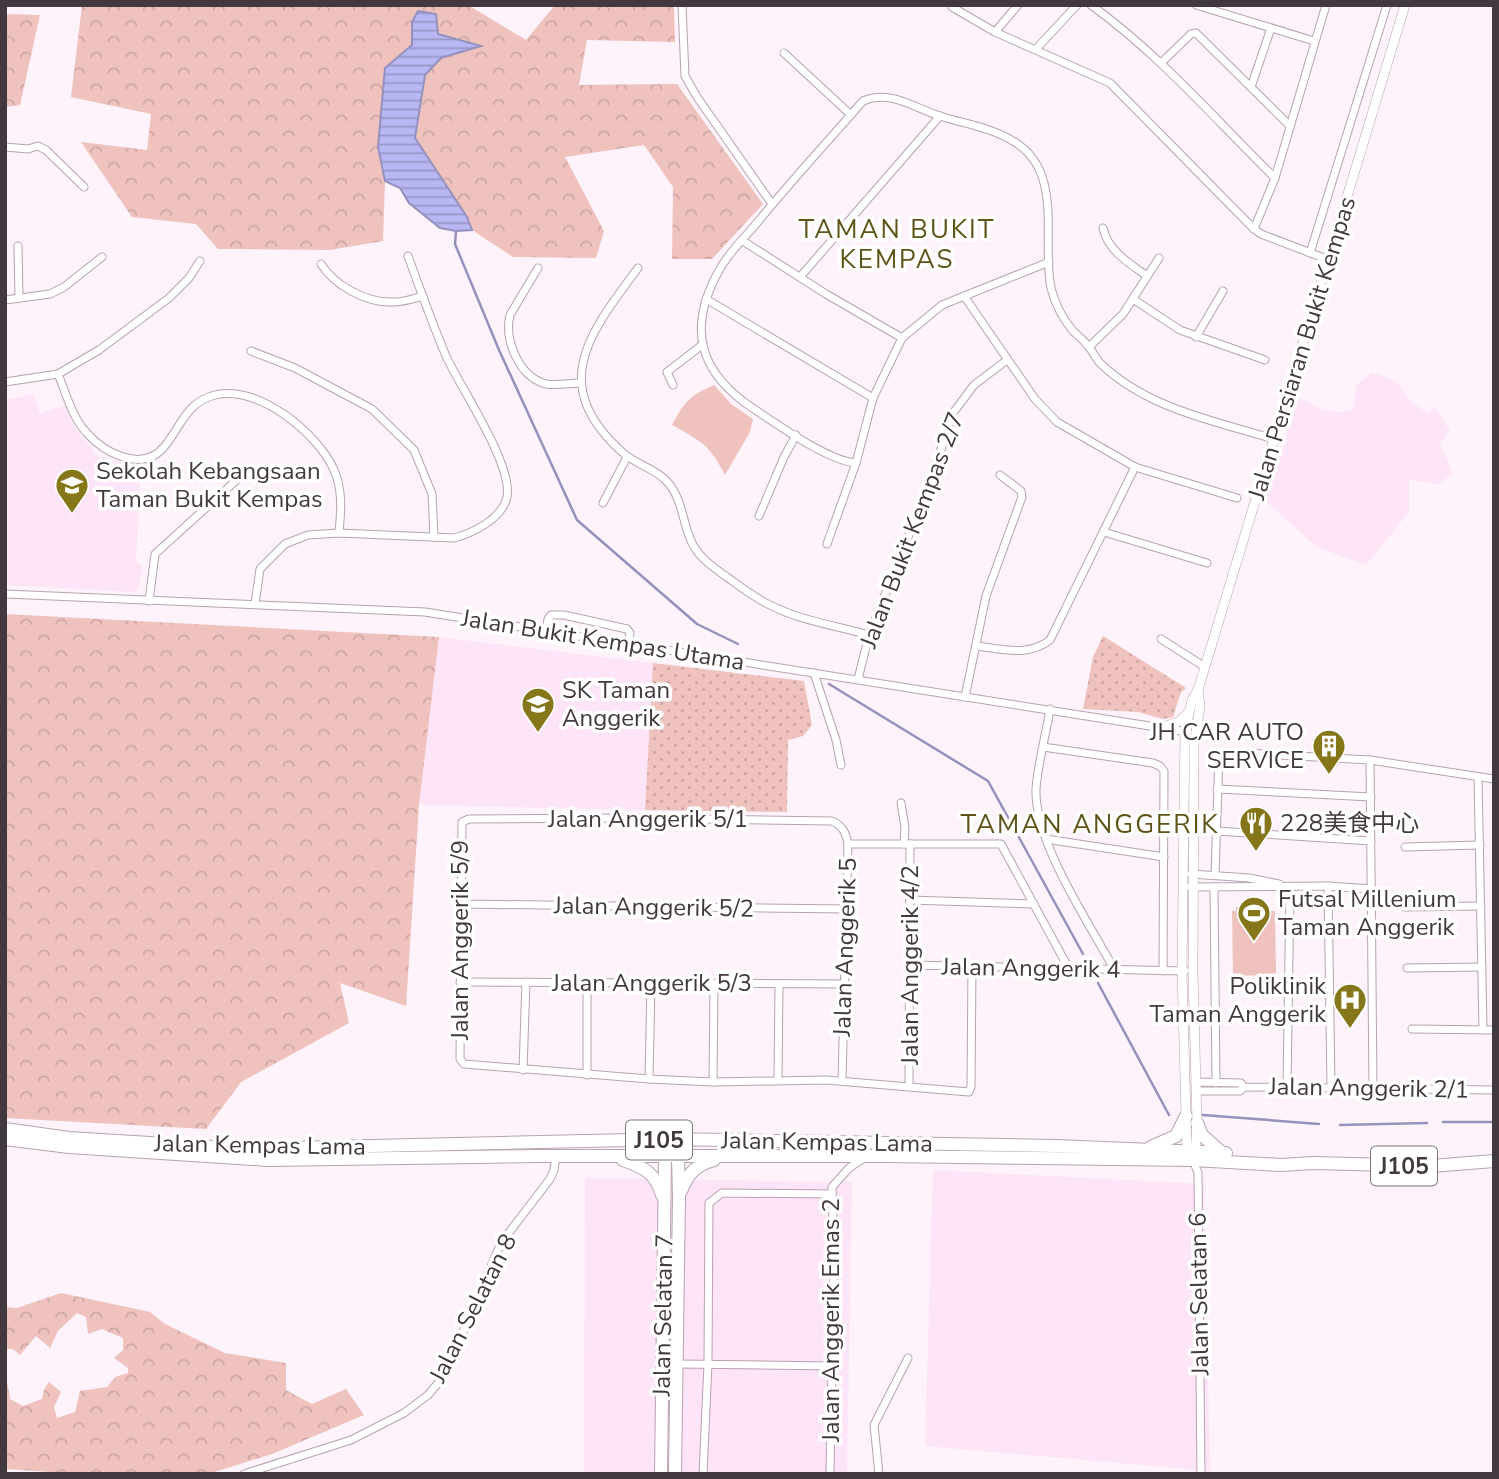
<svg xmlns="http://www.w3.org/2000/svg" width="1499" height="1479" viewBox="0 0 1499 1479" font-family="'Nunito Sans','Noto Sans SC',sans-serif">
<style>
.built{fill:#fde4f7}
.grass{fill:url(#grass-dots)}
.forest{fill:url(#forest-crowns)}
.park{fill:#efc2be}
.water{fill:url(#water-rules);stroke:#9591be;stroke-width:2}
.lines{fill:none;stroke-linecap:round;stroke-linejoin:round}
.stream{stroke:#9591be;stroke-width:2.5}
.minor-casing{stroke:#b8a1b2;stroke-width:9}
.tertiary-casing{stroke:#b8a1b2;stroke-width:10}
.primary-casing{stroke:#b8a1b2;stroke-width:14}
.minor{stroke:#fff;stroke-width:7}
.tertiary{stroke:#fff;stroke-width:9}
.primary{stroke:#fff;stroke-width:12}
.labels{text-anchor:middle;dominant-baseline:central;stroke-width:7;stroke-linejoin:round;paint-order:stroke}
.shield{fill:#fff;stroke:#7b7479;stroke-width:2}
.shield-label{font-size:23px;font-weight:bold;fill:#423940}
.street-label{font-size:24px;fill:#423940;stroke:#fff}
.poi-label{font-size:24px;fill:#423940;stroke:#fff;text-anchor:start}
.neighbourhood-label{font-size:26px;letter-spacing:2px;fill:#5f5417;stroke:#fff}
</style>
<defs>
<pattern id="grass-dots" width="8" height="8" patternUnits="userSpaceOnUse" patternTransform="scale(1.75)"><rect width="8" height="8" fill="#efc2be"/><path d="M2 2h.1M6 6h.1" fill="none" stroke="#cea7a4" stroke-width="1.8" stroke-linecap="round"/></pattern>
<pattern id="forest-crowns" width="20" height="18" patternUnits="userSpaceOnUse" patternTransform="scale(1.75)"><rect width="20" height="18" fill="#efc2be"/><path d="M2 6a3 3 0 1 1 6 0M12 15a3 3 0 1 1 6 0" fill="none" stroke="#cea7a4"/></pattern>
<pattern id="water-rules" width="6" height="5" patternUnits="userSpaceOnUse" patternTransform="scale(1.75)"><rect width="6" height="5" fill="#b8b7f4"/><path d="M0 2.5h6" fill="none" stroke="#9796c7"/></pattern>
</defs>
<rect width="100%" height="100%" fill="#fef3fb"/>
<!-- built -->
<g class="built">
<path d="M1372,372L1396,381L1412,403L1428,413L1435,407L1450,431L1440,444L1453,473L1438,485L1409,479V512L1366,565L1317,547L1263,499L1284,445L1296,398L1308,401L1323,410L1340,412L1354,409L1356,386Z"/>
<path d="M33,394L40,413L66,405L72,424L98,457L141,467L136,562L142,565L139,586L134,592L5,585V400Z"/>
<path d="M439,637L653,663L645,810L419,805Z"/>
<path d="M933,1170L1204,1184L1210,1471L925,1446Z"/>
<path d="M585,1178L852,1182L847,1474H584Z"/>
</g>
<!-- grass -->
<g class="grass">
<path d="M1103,636L1186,688L1181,692L1173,717L1163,719L1138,712L1083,709L1093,657Z"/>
<path d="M653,663L804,681L812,725L803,736L788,740L787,812L645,810Z"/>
</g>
<!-- forest -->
<g class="forest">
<path d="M82,5H468L526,40L555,5H674L675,42L587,40L579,85L677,84L763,204L712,259H672L673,187L644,145L565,157L604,231L596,258L513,257L472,230L467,217L415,138L425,76L441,58L479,45L438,34L436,14L417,12L412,22V45L378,147L385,181L383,241L330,250L218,249L196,224L132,217L81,142L147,150L151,114L71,97Z"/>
<path d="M5,14L40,15L20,105L5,107Z"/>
<path d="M5,614L439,637L419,805L406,1006L340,983L349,1023L241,1082L206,1129L5,1118Z"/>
<path d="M61,1293L150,1312L165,1324L225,1353L286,1363V1390L312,1404L346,1389L364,1415L272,1454L208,1474H80L5,1469V1369L10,1399L23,1406L42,1399L44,1390L49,1382L61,1392L54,1407L57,1418L75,1412L80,1391L107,1387L115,1377L128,1373V1368L114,1358L123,1350V1338L102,1329L88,1334L86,1317L77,1313L58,1331L50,1348L36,1336L20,1355L13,1349H5V1307L17,1308Z"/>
</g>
<!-- park -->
<g class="park">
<path d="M714,385L731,404L753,419L750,432L725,475C710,445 701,441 672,425C685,401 689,396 714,385Z"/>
<path d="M1236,907H1268V911H1275L1276,975L1233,976L1232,911H1236Z"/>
</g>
<!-- water -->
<path class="water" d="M418,11L436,14L438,34L481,46L441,58L425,75L415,138L467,217L472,230L456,231L440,228L409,203L400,188L385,181L378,147L385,68L412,45V22Z"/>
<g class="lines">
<!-- stream -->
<g class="stream">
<path d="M456,231L455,244L499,350L577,520L697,624L738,644"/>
<path d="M829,684L988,781L1083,954"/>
<path d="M1098,983L1169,1115"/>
<path d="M1203,1115L1319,1124"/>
<path d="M1443,1122H1494"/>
<path d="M1340,1125L1427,1123"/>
</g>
<defs>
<g id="minor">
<path d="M682,5L685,76L697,97L772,204"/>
<path d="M954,5L952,7L995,32L1110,83L1254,229L1261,234L1329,260"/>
<path d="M1091,5C1159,54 1215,119 1275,178"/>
<path d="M1196,5L1314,41"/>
<path d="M995,32L1018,5"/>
<path d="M1036,49L1077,5"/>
<path d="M784,53L851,115"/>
<path d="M1161,63L1191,34L1196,33L1290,126"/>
<path d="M1251,87L1271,28"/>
<path d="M5,147L28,149L38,146L46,150L84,187"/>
<path d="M1103,228C1108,251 1129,263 1147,276"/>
<path d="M1254,229L1275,178L1326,5"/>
<path d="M743,241L826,294L902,338"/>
<path d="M18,246L19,298"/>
<path d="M1310,253L1387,5"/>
<path d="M321,264C334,285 365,302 390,302C402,303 412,299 423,296"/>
<path d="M538,268L510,315C504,340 519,377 546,384C557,386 570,383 580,383"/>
<path d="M638,268C590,333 547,384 622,452C636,465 658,469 670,485C683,502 683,526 693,545C701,559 714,568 727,577C742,588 756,599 772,606C802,621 837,626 869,635"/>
<path d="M800,277L940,116"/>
<path d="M964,296L1035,399L1057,422L1135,467L1237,498"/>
<path d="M706,299L873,398"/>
<path d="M1133,299L1180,330L1265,360"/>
<path d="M5,300L50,294L64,287L102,257"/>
<path d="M1196,337L1223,291"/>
<path d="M1089,347L1123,314L1159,258"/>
<path d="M251,351L295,368L372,409L414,450L432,494L434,537"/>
<path d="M58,374C66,393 72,417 86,432C104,453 142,473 164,447C181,427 186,402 215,395C257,384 318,433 334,470C343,490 341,512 339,533"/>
<path d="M5,382L58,374L99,350L169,298L189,278L200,261"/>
<path d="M673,385L667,372L702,345"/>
<path d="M856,463C829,461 781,427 757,411C699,374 685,329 721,267C731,250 748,234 761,218C794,178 829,140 863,101C892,89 915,109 943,117C966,124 992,128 1013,141C1065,171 1041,241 1051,288C1055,304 1063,319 1073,331C1078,336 1084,340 1088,346C1093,351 1095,358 1100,363C1146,408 1214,421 1274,439"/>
<path d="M603,503L627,457"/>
<path d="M759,516L784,457L796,435"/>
<path d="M1104,532L1207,563"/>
<path d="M827,544L856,463L873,398L902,338L942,305L1049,262"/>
<path d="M5,594L425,612L1188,732"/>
<path d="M149,601L155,554L241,476"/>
<path d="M255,604L260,569L285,544L308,535L339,533L454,538C473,533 502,519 507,497C513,464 461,389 446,356C432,323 420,289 408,256"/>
<path d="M546,632L548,619L551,615H564L627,629L630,633L628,644"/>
<path d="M1161,639L1205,667"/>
<path d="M977,646C1002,649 1028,657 1050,640L1135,467"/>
<path d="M814,673L836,740L841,765"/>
<path d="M858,679L869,635L932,477L953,413L974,385L1007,360"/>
<path d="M965,697L986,596L1022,497L1021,491L1000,475"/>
<path d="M1050,709C1046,735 1038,762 1036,789C1034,842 1089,923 1114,969"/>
<path d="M1043,747L1153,763L1160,766L1164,771L1163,971"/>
<path d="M1370,760L1373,1089"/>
<path d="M1478,777L1483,1030"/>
<path d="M1217,789L1371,797"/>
<path d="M901,803L905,828L904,844"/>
<path d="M1216,831L1371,841"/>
<path d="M1046,839L1164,857"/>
<path d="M848,844H1001L1069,969"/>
<path d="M1405,847L1480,845"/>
<path d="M1191,874L1249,878L1279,884"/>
<path d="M1215,875L1219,755L1227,752L1370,760L1494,779"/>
<path d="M1328,886L1331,1087"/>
<path d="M1190,887L1328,886L1371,889"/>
<path d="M1214,887L1216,1083"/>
<path d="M910,900L1034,904"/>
<path d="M461,904L847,909"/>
<path d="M1405,907L1481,906"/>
<path d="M910,965L1185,971"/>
<path d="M1407,968L1482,967"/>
<path d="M460,982L844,984"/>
<path d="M587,983V1075"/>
<path d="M1412,1029L1494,1030"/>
<path d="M523,1070L526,982"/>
<path d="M649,1079L651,983"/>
<path d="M778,1080L779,984"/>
<path d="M842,1081L848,844C846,833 843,826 832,821L631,818L469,819L462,822L460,1059L464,1064L649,1079L713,1082L826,1080L969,1092L971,1087L972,966"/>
<path d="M713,1082L714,984"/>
<path d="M1195,1082L1241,1083L1244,1087L1494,1090"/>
<path d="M909,1087L910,844"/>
<path d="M1287,1087L1290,887"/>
<path d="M1195,1091H1240L1244,1087"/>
<path d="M1193,1160L1198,1173L1201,1474"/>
<path d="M678,1364L832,1366"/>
<path d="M244,1474L351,1440L404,1413L428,1395L444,1376L501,1243L550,1179L554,1170L556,1156"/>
<path d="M703,1474L708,1364L709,1203L722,1193L832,1194"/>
<path d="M830,1474L834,1264L832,1187L849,1168L864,1158"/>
<path d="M879,1474L874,1425L908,1358"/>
</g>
<g id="tertiary">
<path d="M1164,727L1180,721L1189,712"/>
<path d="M1190,1156L1187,1151L1182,971L1185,732L1192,700L1198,690L1405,5"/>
<path d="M1195,1157L1197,1123L1193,972L1194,746L1200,706L1198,690"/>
</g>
<g id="primary">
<path d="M1197,1123L1202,1135L1222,1153"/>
<path d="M5,1129L69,1138L246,1149L673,1139L1056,1146L1226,1153"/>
<path d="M5,1139L69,1147L268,1160L535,1156H882L1193,1160L1281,1165L1313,1163L1431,1166L1494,1161"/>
<path d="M1151,1147L1176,1136L1186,1116"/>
<path d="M672,1151L678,1157L679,1197L675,1474"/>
<path d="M623,1160C643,1167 656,1173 662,1195"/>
<path d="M681,1191C688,1173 696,1165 714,1160"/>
<path d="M661,1474L665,1156L669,1152"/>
</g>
</defs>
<!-- minor casing -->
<use href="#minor" class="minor-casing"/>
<!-- tertiary casing -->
<use href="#tertiary" class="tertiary-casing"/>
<!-- primary casing -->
<use href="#primary" class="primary-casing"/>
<!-- minor -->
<use href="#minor" class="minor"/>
<!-- tertiary -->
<use href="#tertiary" class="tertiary"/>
<!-- primary -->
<use href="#primary" class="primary"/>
</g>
<!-- icons -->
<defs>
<symbol id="school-pin" viewBox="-11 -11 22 30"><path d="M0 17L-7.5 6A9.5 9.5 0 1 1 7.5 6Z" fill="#85761a" stroke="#fff"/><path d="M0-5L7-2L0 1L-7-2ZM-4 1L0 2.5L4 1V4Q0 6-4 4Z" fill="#fff"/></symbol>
<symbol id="building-pin" viewBox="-11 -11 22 30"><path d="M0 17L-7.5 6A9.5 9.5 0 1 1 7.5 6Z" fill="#85761a" stroke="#fff"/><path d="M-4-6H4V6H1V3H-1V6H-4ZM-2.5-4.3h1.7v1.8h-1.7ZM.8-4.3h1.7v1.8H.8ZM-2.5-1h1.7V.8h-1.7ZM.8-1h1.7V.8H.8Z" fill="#fff"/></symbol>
<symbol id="restaurant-pin" viewBox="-11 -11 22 30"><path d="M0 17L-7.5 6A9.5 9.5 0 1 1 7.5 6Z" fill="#85761a" stroke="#fff"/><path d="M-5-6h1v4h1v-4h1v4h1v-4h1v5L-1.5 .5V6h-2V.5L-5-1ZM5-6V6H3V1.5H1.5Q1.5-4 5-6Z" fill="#fff"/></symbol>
<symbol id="stadium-pin" viewBox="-11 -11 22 30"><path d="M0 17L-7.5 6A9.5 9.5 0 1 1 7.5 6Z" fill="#85761a" stroke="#fff"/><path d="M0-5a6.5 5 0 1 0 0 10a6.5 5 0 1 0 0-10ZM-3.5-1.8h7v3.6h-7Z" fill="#fff"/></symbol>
<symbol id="hospital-pin" viewBox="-11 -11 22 30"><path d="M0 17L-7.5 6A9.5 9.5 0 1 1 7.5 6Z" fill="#85761a" stroke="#fff"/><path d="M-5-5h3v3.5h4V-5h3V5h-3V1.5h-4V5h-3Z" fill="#fff"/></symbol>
</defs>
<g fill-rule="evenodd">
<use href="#school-pin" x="53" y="466" width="38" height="52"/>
<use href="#school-pin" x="519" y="685" width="38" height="52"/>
<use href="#building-pin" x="1310" y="727" width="38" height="52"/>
<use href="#restaurant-pin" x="1237" y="804" width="38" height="52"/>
<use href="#stadium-pin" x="1235" y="894" width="38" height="52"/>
<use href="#hospital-pin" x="1331" y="981" width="38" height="52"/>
</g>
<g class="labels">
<!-- shield labels -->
<g class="shield">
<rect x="626" y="1120.5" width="66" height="39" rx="5"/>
<rect x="1371" y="1146.5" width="66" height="39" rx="5"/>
</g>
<g class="shield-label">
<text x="659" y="1140">J105</text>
<text x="1404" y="1166">J105</text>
</g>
<!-- street labels -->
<g class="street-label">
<text transform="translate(1302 348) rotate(-73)">Jalan Persiaran Bukit Kempas</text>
<text transform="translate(912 530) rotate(-69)">Jalan Bukit Kempas 2/7</text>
<text transform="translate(603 640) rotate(9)">Jalan Bukit Kempas Utama</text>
<text x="648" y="819">Jalan Anggerik 5/1</text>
<text transform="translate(654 907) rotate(1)">Jalan Anggerik 5/2</text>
<text transform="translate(460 940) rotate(-90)">Jalan Anggerik 5/9</text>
<text transform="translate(845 947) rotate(-88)">Jalan Anggerik 5</text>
<text transform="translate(910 965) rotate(-90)">Jalan Anggerik 4/2</text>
<text transform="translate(1031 968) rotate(1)">Jalan Anggerik 4</text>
<text x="652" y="983">Jalan Anggerik 5/3</text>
<text transform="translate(1369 1088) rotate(1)">Jalan Anggerik 2/1</text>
<text transform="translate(827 1142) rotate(1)">Jalan Kempas Lama</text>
<text transform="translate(260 1145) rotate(1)">Jalan Kempas Lama</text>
<text transform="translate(1199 1294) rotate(-91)">Jalan Selatan 6</text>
<text transform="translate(473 1308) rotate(-63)">Jalan Selatan 8</text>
<text transform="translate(663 1315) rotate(-89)">Jalan Selatan 7</text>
<text transform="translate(831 1320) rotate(-90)">Jalan Anggerik Emas 2</text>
</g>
<!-- poi labels -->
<g class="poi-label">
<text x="96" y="471">Sekolah Kebangsaan<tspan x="96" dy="28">Taman Bukit Kempas</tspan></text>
<text x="562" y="690">SK Taman<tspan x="562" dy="28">Anggerik</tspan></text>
<text x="1304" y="732" text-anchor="end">JH CAR AUTO<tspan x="1304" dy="28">SERVICE</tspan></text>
<text x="1280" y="823">228美食中心</text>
<text x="1278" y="899">Futsal Millenium<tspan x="1278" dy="28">Taman Anggerik</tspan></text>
<text x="1326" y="986" text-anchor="end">Poliklinik<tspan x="1326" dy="28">Taman Anggerik</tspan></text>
</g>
<!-- neighbourhood labels -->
<g class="neighbourhood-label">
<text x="897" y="229">TAMAN BUKIT<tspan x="897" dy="30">KEMPAS</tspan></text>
<text x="1090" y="824">TAMAN ANGGERIK</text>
</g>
</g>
<!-- border -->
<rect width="1499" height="1479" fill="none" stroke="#423940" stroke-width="14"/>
</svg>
